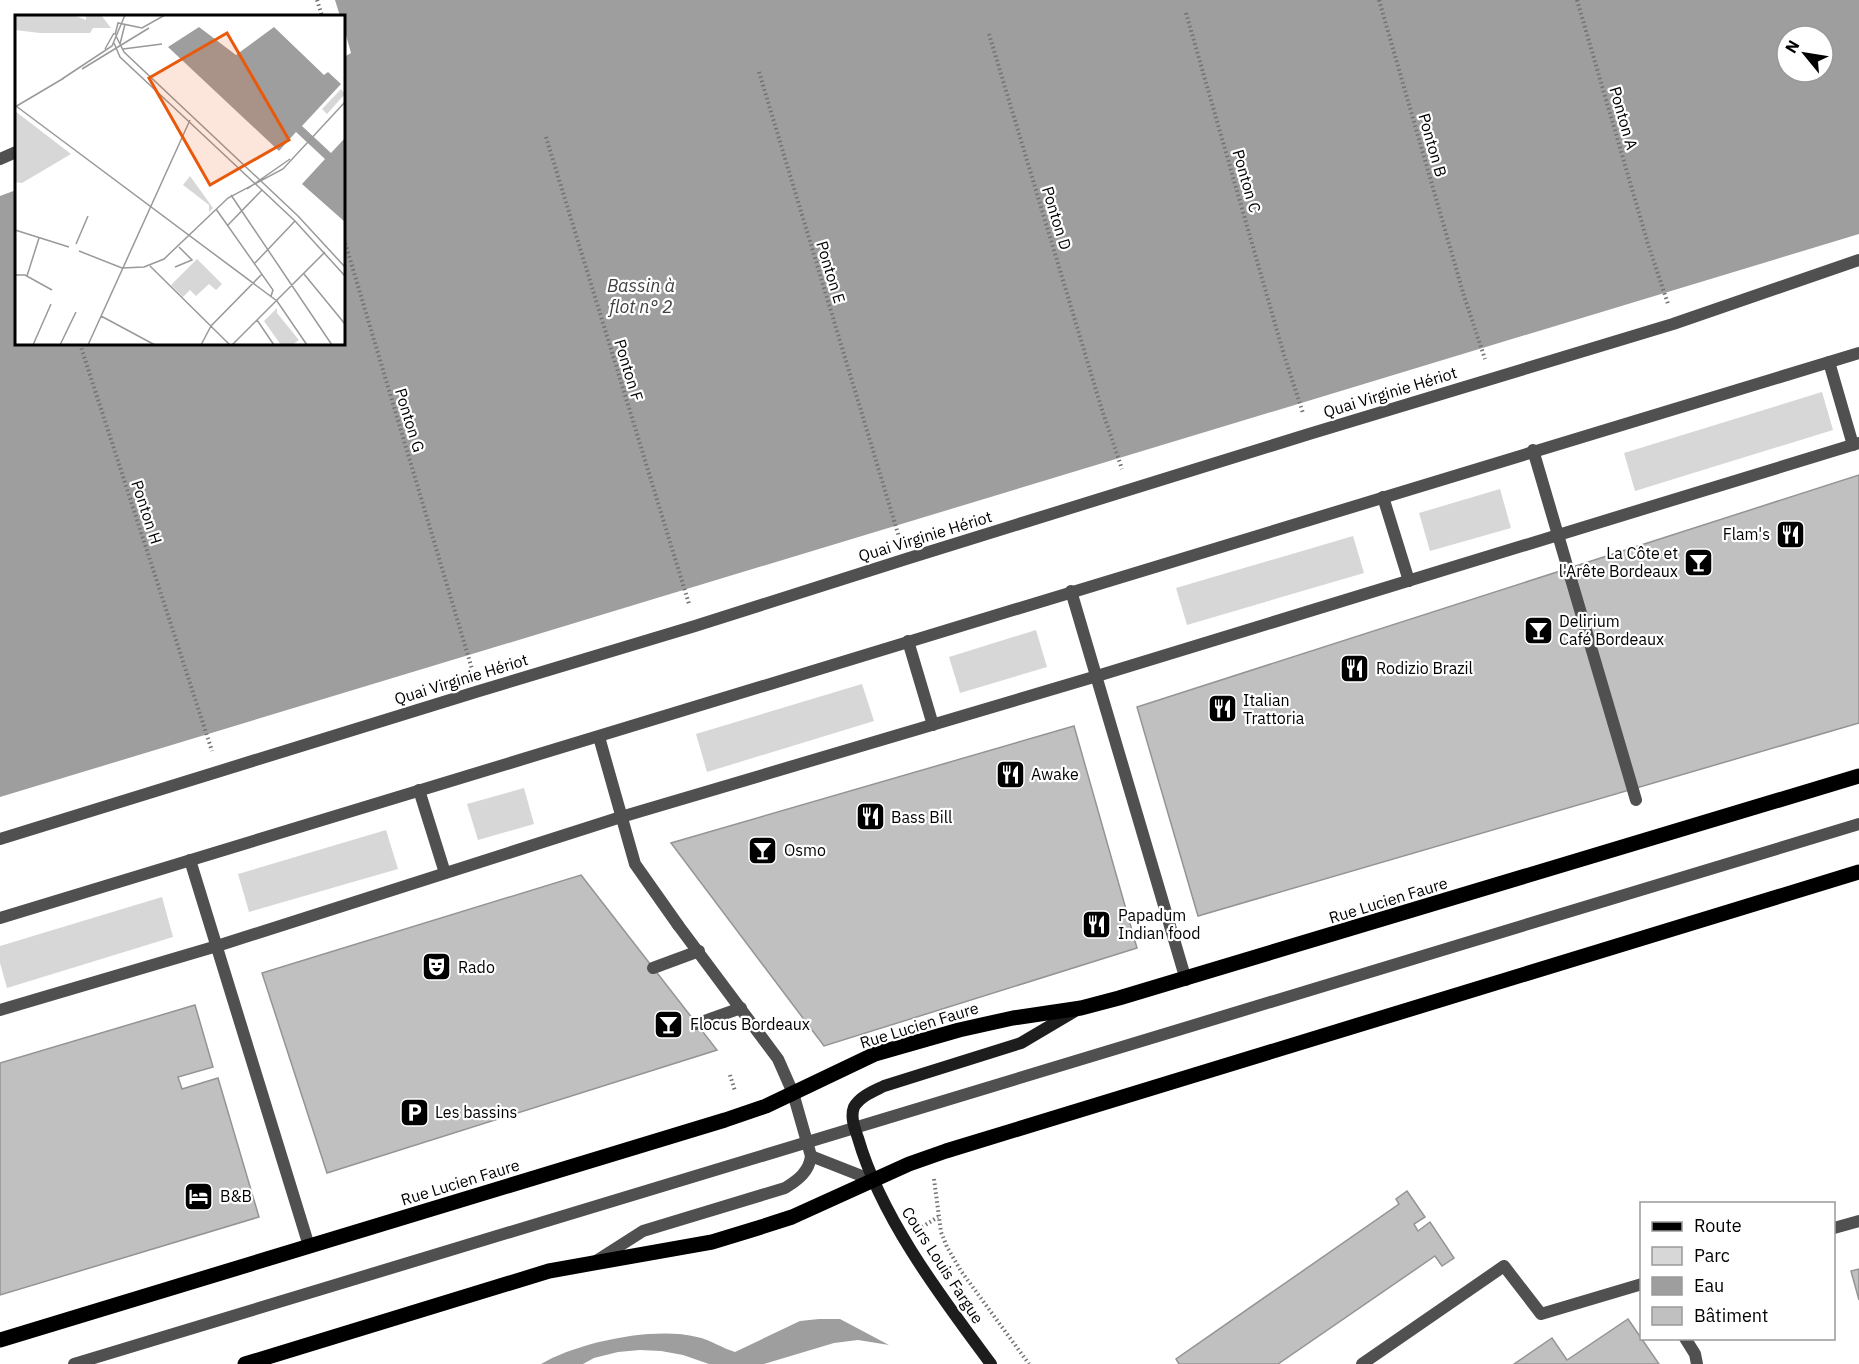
<svg xmlns="http://www.w3.org/2000/svg" width="1859" height="1364" viewBox="0 0 1859 1364" font-family="'IBM Plex Sans',sans-serif">
<style>
.green{fill:#d7d7d7}
.water{fill:#9e9e9e;fill-rule:evenodd}
.building{fill:#c0c0c0;stroke:#949494;stroke-width:1.5}
.lines{fill:none;stroke-linecap:round;stroke-linejoin:round}
.path{stroke:#727272;stroke-width:4;stroke-dasharray:1.5 3;stroke-linecap:butt}
.lane{stroke:#505050;stroke-width:12}
.street{stroke:#505050;stroke-width:12}
.secondary{stroke:#1d1d1d;stroke-width:12}
.primary{stroke:#000;stroke-width:15}
.labels{text-anchor:middle;dominant-baseline:central;stroke-width:4.5;stroke-linejoin:round;paint-order:stroke}
.street-label{font-size:16px;fill:#000;stroke:#fff}
.poi-label{font-size:16px;fill:#000;stroke:#fff;text-anchor:start}
.water-label{font-size:18px;font-style:italic;fill:#3f3f3f;stroke:#fff}
.inset-road{fill:none;stroke:#999;stroke-width:1.5}
.view{fill:#e8590c;fill-opacity:0.15;stroke:#e8590c;stroke-width:3}
.inset-edge{fill:none;stroke:#000;stroke-width:3}
</style>
<rect width="100%" height="100%" fill="#fff"/>
<!-- green -->
<g class="green">
<path d="M1822,392L1833,430L1635,491L1624,453Z"/>
<path d="M1500,489L1511,528L1430,551L1419,513Z"/>
<path d="M1353,536L1364,573L1187,625L1176,588Z"/>
<path d="M1036,630L1047,667L960,693L949,657Z"/>
<path d="M862,684L874,721L707,772L696,734Z"/>
<path d="M524,788L534,824L478,840L467,804Z"/>
<path d="M386,830L398,869L249,912L238,874Z"/>
<path d="M162,897L173,937L7,988L0,963V946Z"/>
</g>
<!-- water -->
<g class="water">
<path d="M335,0H1859V234L0,797V196L16,190V344H344V57L351,53L344,28V16H340ZM1787,36H1823V72H1787Z"/>
<path d="M819,1319H840L889,1345L858,1340L834,1343L764,1364H709L683,1355L661,1351L640,1350L618,1352L594,1358L583,1364H541C578,1342 655,1326 697,1337C711,1340 722,1348 735,1352L800,1321Z"/>
</g>
<!-- building -->
<g class="building">
<path d="M1859,475V723L1198,916L1137,707Z"/>
<path d="M1074,726L1137,948L824,1046L671,843Z"/>
<path d="M581,875L717,1050L327,1173L262,973Z"/>
<path d="M195,1005L213,1067L178,1077L182,1089L218,1078L259,1217L0,1295V1063Z"/>
<path d="M1407,1191L1425,1217L1414,1224L1418,1231L1430,1222L1454,1258L1442,1266L1435,1256L1278,1364H1179L1176,1359L1399,1204L1396,1199Z"/>
<path d="M1859,1269V1300L1851,1271Z"/>
<path d="M1628,1319L1659,1364H1514L1552,1338L1567,1360Z"/>
</g>
<g class="lines">
<!-- path -->
<g class="path">
<path d="M317,0L322,16"/>
<path d="M1379,0L1464,296L1485,359"/>
<path d="M1577,0L1648,244L1668,304"/>
<path d="M1186,13L1284,355L1303,413"/>
<path d="M989,34L1102,410L1122,469"/>
<path d="M759,72L899,537"/>
<path d="M546,137L689,604"/>
<path d="M344,239L472,669"/>
<path d="M80,344L212,751"/>
<path d="M730,1075L735,1091"/>
<path d="M934,1179L941,1232L947,1247L961,1271L1029,1364"/>
<path d="M922,1227L938,1217"/>
</g>
<!-- lane -->
<g class="lane">
<path d="M0,159L16,152"/>
<path d="M0,839L479,691L695,626L906,559L1309,434L1673,324L1859,260"/>
<path d="M653,968L699,951"/>
<path d="M696,1024L741,1008"/>
<path d="M811,1156L872,1180"/>
<path d="M1834,1228L1859,1221"/>
<path d="M596,1261L643,1231L785,1188C798,1180 809,1172 811,1156L793,1093L778,1059L678,925"/>
<path d="M1685,1338L1695,1354L1697,1364"/>
<path d="M74,1364L1859,824"/>
<path d="M1362,1364L1504,1266L1541,1314L1642,1284"/>
</g>
<!-- street -->
<g class="street">
<path d="M1829,362L1853,445"/>
<path d="M1533,450L1636,800"/>
<path d="M1383,497L1409,581"/>
<path d="M1071,591L1186,980"/>
<path d="M908,641L933,725"/>
<path d="M599,737L635,864L678,925"/>
<path d="M419,790L445,873"/>
<path d="M190,860L309,1246"/>
<path d="M0,918L1859,353"/>
<path d="M0,1010L217,946L621,817L1097,676L1859,443"/>
</g>
<!-- secondary -->
<path class="secondary" d="M991,1364C942,1298 881,1218 858,1138C855,1129 850,1117 854,1107C860,1096 874,1091 884,1086L1021,1043L1075,1011"/>
<!-- primary -->
<g class="primary">
<path d="M0,1340L725,1120L766,1106L875,1054L959,1030L1013,1018L1081,1008L1119,998L1859,776"/>
<path d="M245,1364L549,1271L712,1242L758,1228L792,1217L909,1164L946,1151L1859,872"/>
</g>
</g>
<!-- icons -->
<defs>
<symbol id="restaurant-square" viewBox="-11 -11 22 22"><rect x="-9" y="-9" width="18" height="18" rx="4" fill="#000" stroke="#fff"/><path d="M-5-6h1v4h1v-4h1v4h1v-4h1v5L-1.5 .5V6h-2V.5L-5-1ZM5-6V6H3V1.5H1.5Q1.5-4 5-6Z" fill="#fff"/></symbol>
<symbol id="bar-square" viewBox="-11 -11 22 22"><rect x="-9" y="-9" width="18" height="18" rx="4" fill="#000" stroke="#fff"/><path d="M-6-5H6L.8 .8V4.5H3.5V6h-7V4.5H-.8V.8Z" fill="#fff"/></symbol>
<symbol id="theatre-square" viewBox="-11 -11 22 22"><rect x="-9" y="-9" width="18" height="18" rx="4" fill="#000" stroke="#fff"/><path d="M-5-5.5Q0-4 5-5.5V0Q5 5 0 6Q-5 5-5 0ZM-3.3-2.5H-1v1.5H-3.3ZM1-2.5H3.3v1.5H1ZM-2.8 1Q0 5.5 2.8 1Z" fill="#fff"/></symbol>
<symbol id="parking-square" viewBox="-11 -11 22 22"><rect x="-9" y="-9" width="18" height="18" rx="4" fill="#000" stroke="#fff"/><path d="M-3.5-5.5H1a3.5 3.5 0 0 1 0 7H-1V5.5H-3.5ZM-1-3.4V-.6H.8a1.4 1.4 0 0 0 0-2.8Z" fill="#fff"/></symbol>
<symbol id="hotel-square" viewBox="-11 -11 22 22"><rect x="-9" y="-9" width="18" height="18" rx="4" fill="#000" stroke="#fff"/><path d="M-6-4.5h1.5V1H6V5H4.5V3h-9V5H-6ZM-4 0a1.8 1.8 0 1 1 3.6 0ZM.5 0V-2.5h3Q6-2.5 6 0Z" fill="#fff"/></symbol>
</defs>
<g fill-rule="evenodd">
<use href="#restaurant-square" x="1774" y="518" width="33" height="33"/>
<use href="#bar-square" x="1682" y="546" width="33" height="33"/>
<use href="#bar-square" x="1522" y="614" width="33" height="33"/>
<use href="#restaurant-square" x="1338" y="652" width="33" height="33"/>
<use href="#restaurant-square" x="1206" y="692" width="33" height="33"/>
<use href="#restaurant-square" x="994" y="758" width="33" height="33"/>
<use href="#restaurant-square" x="854" y="800" width="33" height="33"/>
<use href="#bar-square" x="746" y="834" width="33" height="33"/>
<use href="#restaurant-square" x="1080" y="908" width="33" height="33"/>
<use href="#theatre-square" x="420" y="950" width="33" height="33"/>
<use href="#bar-square" x="652" y="1008" width="33" height="33"/>
<use href="#parking-square" x="398" y="1096" width="33" height="33"/>
<use href="#hotel-square" x="182" y="1180" width="33" height="33"/>
</g>
<g class="labels">
<!-- street labels -->
<g class="street-label">
<text transform="translate(1624 118) rotate(74)">Ponton A</text>
<text transform="translate(1433 145) rotate(74)">Ponton B</text>
<text transform="translate(1247 181) rotate(74)">Ponton C</text>
<text transform="translate(1057 218) rotate(73)">Ponton D</text>
<text transform="translate(831 272) rotate(73)">Ponton E</text>
<text transform="translate(629 370) rotate(73)">Ponton F</text>
<text transform="translate(1390 392) rotate(-17)">Quai Virginie Hériot</text>
<text transform="translate(410 420) rotate(73)">Ponton G</text>
<text transform="translate(147 512) rotate(72)">Ponton H</text>
<text transform="translate(925 536) rotate(-17)">Quai Virginie Hériot</text>
<text transform="translate(461 679) rotate(-17)">Quai Virginie Hériot</text>
<text transform="translate(1388 900) rotate(-17)">Rue Lucien Faure</text>
<text transform="translate(919 1025) rotate(-17)">Rue Lucien Faure</text>
<text transform="translate(460 1182) rotate(-17)">Rue Lucien Faure</text>
<text transform="translate(943 1265) rotate(57)">Cours Louis Fargue</text>
</g>
<!-- poi labels -->
<g class="poi-label">
<text x="1770" y="534" text-anchor="end">Flam's</text>
<text x="1678" y="553" text-anchor="end">La Côte et<tspan x="1678" dy="18">l'Arête Bordeaux</tspan></text>
<text x="1559" y="621">Delirium<tspan x="1559" dy="18">Café Bordeaux</tspan></text>
<text x="1376" y="668">Rodizio Brazil</text>
<text x="1243" y="700">Italian<tspan x="1243" dy="18">Trattoria</tspan></text>
<text x="1031" y="774">Awake</text>
<text x="891" y="817">Bass Bill</text>
<text x="784" y="850">Osmo</text>
<text x="1118" y="915">Papadum<tspan x="1118" dy="18">Indian food</tspan></text>
<text x="458" y="967">Rado</text>
<text x="690" y="1024">Flocus Bordeaux</text>
<text x="435" y="1112">Les bassins</text>
<text x="220" y="1196">B&amp;B</text>
</g>
<!-- water labels -->
<g class="water-label">
<text x="641" y="285">Bassin à<tspan x="641" dy="21">flot n° 2</tspan></text>
</g>
</g>
<!-- overview -->
<g transform="translate(15 15)">
<rect width="330" height="330" fill="#fff"/>
<path d="M0,0H58L71,5V0H86L96,13H78L75,18H25L0,15ZM326,74L330,79L312,99L307,94ZM0,96L56,139L7,168L0,167ZM175,161L198,193L194,197V190L168,170ZM182,244L207,269L201,275L194,269L181,281L175,275L168,282L156,270ZM262,293V298L284,325L277,330H266L249,306Z" fill="#d7d7d7"/>
<path d="M184,12L221,40L259,12L309,60L313,57L326,69L287,111L316,138L330,123V207L287,169L310,144L281,117L264,136L153,32Z" fill="#9e9e9e"/>
<path class="inset-road" d="M100,20L103,8L127,13L150,0M101,21L109,37L283,201L330,252M99,28L105,42L280,206L330,261M105,29L110,9M90,34L99,18M108,34L147,29M67,54L134,13M47,64L97,31L110,0M1,91L262,286L292,330M0,92L49,63M232,174L275,144M216,180L317,330M201,194L258,275L256,281M213,210L247,175M0,215L54,232M61,229L73,201M64,236L107,253L129,252L149,244L213,183L268,154L330,87M240,248L280,206M135,251L215,330M160,252L177,245L164,232M289,259L330,309M0,260H10L37,275M12,261L24,223M86,301L140,330M242,305L259,330M18,330L36,289M45,330L61,297M73,330L175,105M186,330L196,311L247,259M217,330L310,237"/>
<path class="view" d="M212,18L274,125L195,170L134,63Z"/>
<rect width="330" height="330" class="inset-edge"/>
</g>
<!-- legend -->
<rect x="1640" y="1202" width="195" height="138" fill="#ffffff" stroke="#999999" stroke-width="1.5"/>
<rect x="1652" y="1222" width="30" height="9" fill="#000000" stroke="#999999" stroke-width="1.5"/>
<text x="1694" y="1232" font-size="18" fill="#000000">Route</text>
<rect x="1652" y="1247" width="30" height="18" fill="#d7d7d7" stroke="#999999" stroke-width="1.5"/>
<text x="1694" y="1262" font-size="18" fill="#000000">Parc</text>
<rect x="1652" y="1277" width="30" height="18" fill="#9e9e9e" stroke="#999999" stroke-width="1.5"/>
<text x="1694" y="1292" font-size="18" fill="#000000">Eau</text>
<rect x="1652" y="1307" width="30" height="18" fill="#c0c0c0" stroke="#999999" stroke-width="1.5"/>
<text x="1694" y="1322" font-size="18" fill="#000000">Bâtiment</text>
<!-- north arrow -->
<g transform="translate(1805 54) rotate(300)"><circle r="28" fill="#ffffff" stroke="#999999" stroke-width="1.5"/>
<path d="M0-4.5L10 22L0 15L-10 22Z" fill="#000000"/>
<text y="-9" font-size="16" font-weight="bold" text-anchor="middle" fill="#000000">N</text>
</g>
</svg>
